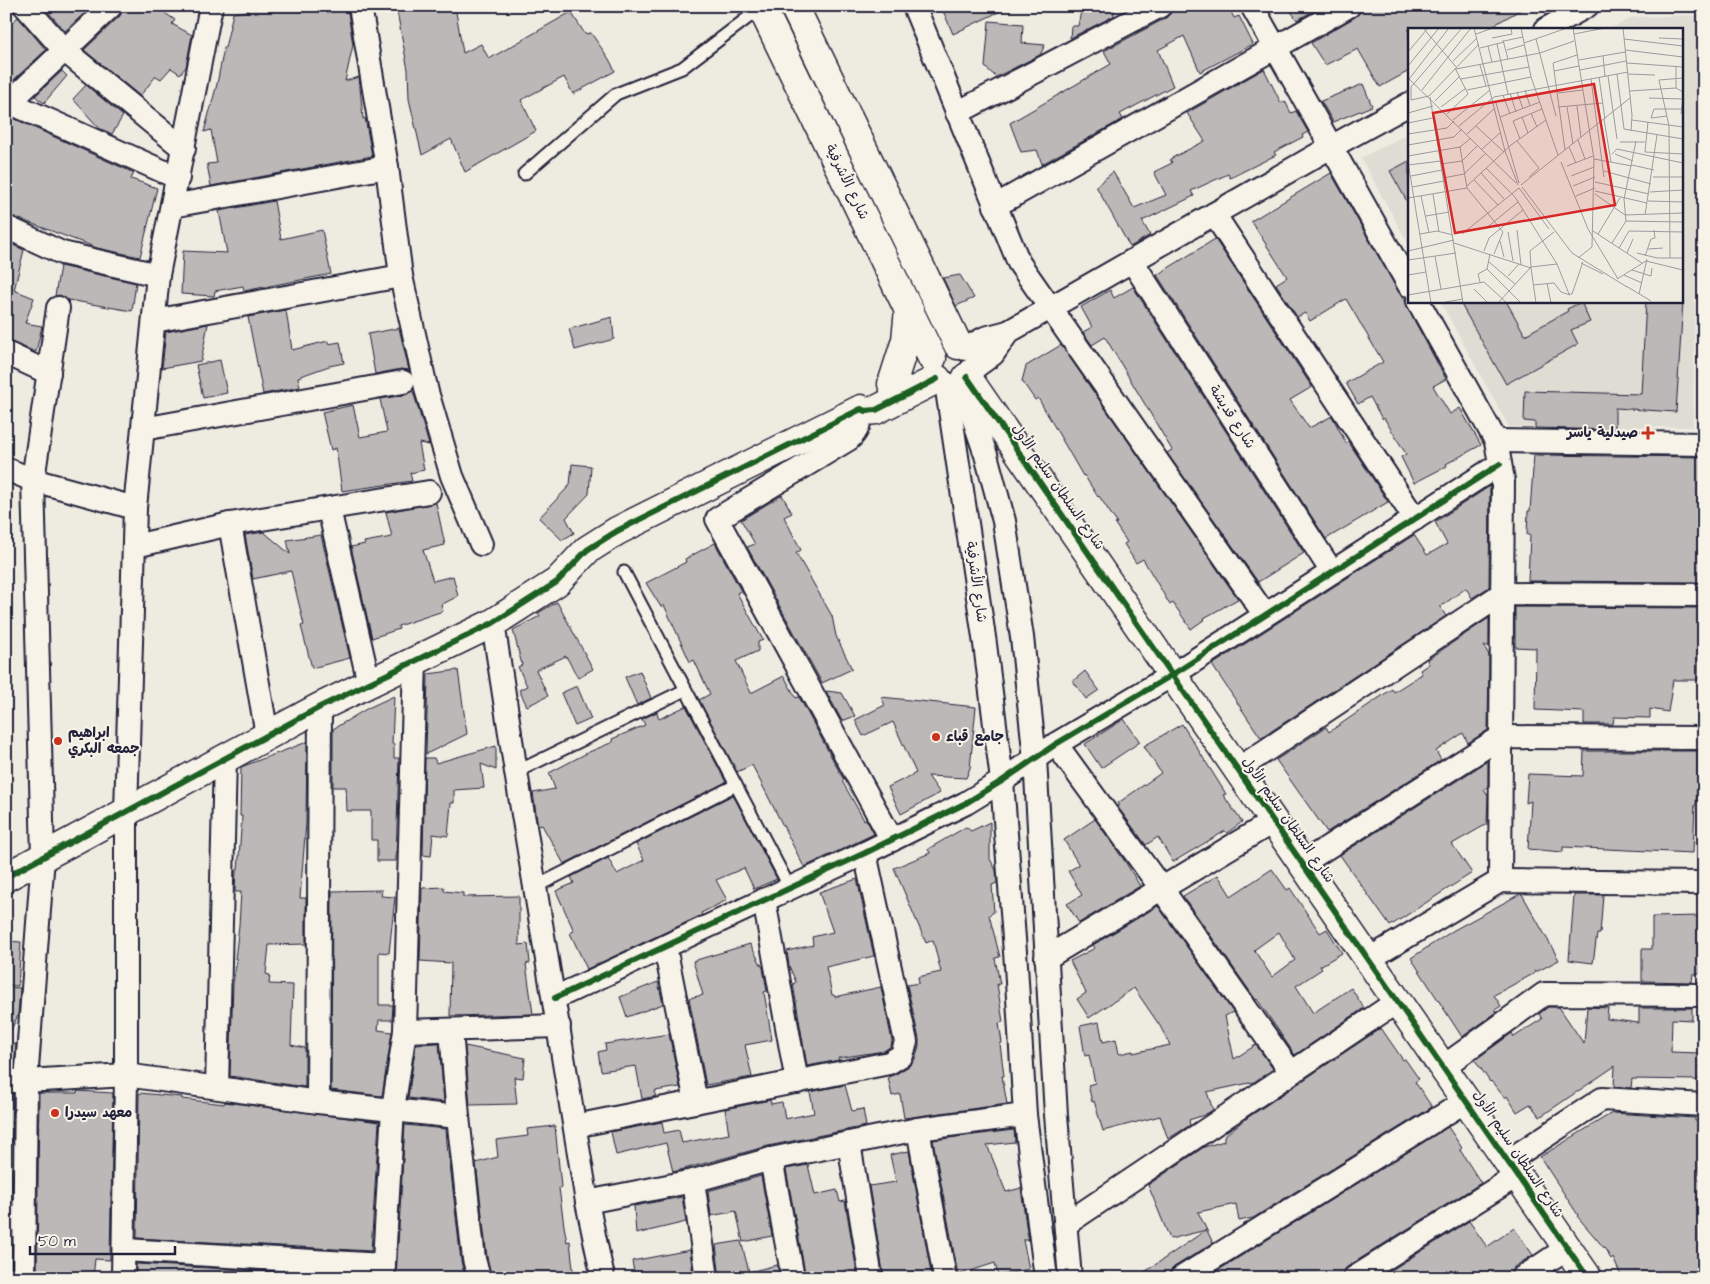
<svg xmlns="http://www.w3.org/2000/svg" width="1710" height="1284" viewBox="0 0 1710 1284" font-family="'Architects Daughter','Playpen Sans Arabic',sans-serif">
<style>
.built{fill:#dfdcd4}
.building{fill:#bbb8b7;stroke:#22223b;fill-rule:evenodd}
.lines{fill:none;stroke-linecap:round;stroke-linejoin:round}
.lane-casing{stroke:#22223b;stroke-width:15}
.street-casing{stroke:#22223b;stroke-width:26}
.secondary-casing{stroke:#22223b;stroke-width:31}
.lane{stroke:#f7f3e8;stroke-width:11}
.street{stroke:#f7f3e8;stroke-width:22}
.secondary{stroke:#f7f3e8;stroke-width:28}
.cycleway-casing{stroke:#f7f3e8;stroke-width:9}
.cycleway{stroke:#1b5e20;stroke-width:6}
.poi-dot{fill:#c8321e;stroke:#f7f3e8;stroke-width:2}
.labels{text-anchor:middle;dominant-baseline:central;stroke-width:4;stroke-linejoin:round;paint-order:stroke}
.street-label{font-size:14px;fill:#22223b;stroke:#f7f3e8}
.poi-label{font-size:14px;font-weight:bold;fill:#22223b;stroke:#f7f3e8;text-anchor:start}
.inset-road{fill:none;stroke:#9c9b9f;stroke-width:1}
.view{fill:#d62828;fill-opacity:0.15;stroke:#d62828;stroke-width:2.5}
.inset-edge{fill:none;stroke:#22223b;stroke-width:2.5}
</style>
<rect width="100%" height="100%" fill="#eeebe1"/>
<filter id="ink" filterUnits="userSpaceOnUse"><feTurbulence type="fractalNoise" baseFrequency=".02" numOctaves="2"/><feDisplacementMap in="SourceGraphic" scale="10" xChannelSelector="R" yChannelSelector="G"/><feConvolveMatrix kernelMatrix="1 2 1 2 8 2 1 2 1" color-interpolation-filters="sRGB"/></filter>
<g filter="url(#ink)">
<!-- built -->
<g class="built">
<path d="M1699,15L1693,427H1509L1440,301H1681V29H1610L1633,17Z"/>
<path d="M1409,133V245L1361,158Z"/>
</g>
<!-- building -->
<g class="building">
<path d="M43,6H92L65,31Z"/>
<path d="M124,6H155L175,20L172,24L192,35L186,67L180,74L171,68L161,79L156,76L140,96L84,50L120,16Z"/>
<path d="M246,6H347L353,45L345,81L359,77L363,119L365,118L372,156L211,186L207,164L217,163L211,130L204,132L217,84L224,48H225L233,13L248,11Z"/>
<path d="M396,6H455L463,53L481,44L489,59L571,12L585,34L591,33L609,59L615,71L573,94L564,77L521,100L536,131L465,172L451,139L422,155L409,99L408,70Z"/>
<path d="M941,6H1011L953,34Z"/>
<path d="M1082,6H1114V16L1070,38L1071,26H1078Z"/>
<path d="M1173,6H1228L1234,18L1239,16L1253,44L1200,72L1184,36L1158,50L1173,86L1120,114L1123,119L1042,164L1037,150L1021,152L1010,123L1111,64L1104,51L1166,18L1171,13Z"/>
<path d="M1287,6H1322L1297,20Z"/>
<path d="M1362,6H1527L1487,29H1409V71L1380,87L1358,49L1325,65L1311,43L1355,17L1360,12Z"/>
<path d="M18,17L46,50L6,87V28Z"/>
<path d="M989,21L1023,24L1022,43L1045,45L1040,55L996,77L985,67Z"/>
<path d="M1264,69L1281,103L1285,101L1291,113L1296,111L1308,132L1302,135L1303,137L1274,152L1276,155L1230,178L1228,174L1191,191L1194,196L1142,221L1150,235L1130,247L1096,186L1113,172L1134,208L1166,195L1154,172L1172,163L1170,159L1205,141L1187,113Z"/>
<path d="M62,71L67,76L44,103L35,96Z"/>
<path d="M1363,84L1372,106L1333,122L1321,101Z"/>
<path d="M86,85L123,116L112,134L99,128L73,99Z"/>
<path d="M6,115L134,173L131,179L157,188L140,257L97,248L6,214Z"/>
<path d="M1409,161V205L1390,171Z"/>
<path d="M1331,173L1398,291L1405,300L1407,307L1446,379L1433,386L1450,414L1460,408L1481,445L1446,464L1447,466L1414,483L1401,457L1406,454L1384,418L1382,419L1370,397L1358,404L1346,383L1383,362L1346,299L1310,321L1305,313L1297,317L1276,284L1287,277L1251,221Z"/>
<path d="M274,201L281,239L322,230L331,274L244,291L243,286L215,291L214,296L181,294L183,251L227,253L219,211Z"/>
<path d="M1215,239L1312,387L1290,400L1309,428L1332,416L1346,443L1348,441L1388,502L1326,539L1157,275Z"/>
<path d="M6,242L24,250L14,290L34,298L25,323L42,326L36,352L6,340Z"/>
<path d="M60,266L136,283L132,311L68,300L60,295L55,296Z"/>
<path d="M960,275L974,298L956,306L943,278Z"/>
<path d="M1133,287L1304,553L1258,582L1167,453L1172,450L1105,337L1092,345L1083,332L1092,327L1081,307L1110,290L1114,298Z"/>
<path d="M1459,301H1506L1525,335L1568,311L1567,309L1581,302L1590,322L1571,330L1578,344L1506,384Z"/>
<path d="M1646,301H1683L1676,412L1615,408V430L1535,428V422L1524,421L1525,391L1641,394Z"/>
<path d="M286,310L292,350L328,341V344L340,342L344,363L329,366L298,377L300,387L263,394L248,317Z"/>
<path d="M612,317L614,339L575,350L569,329Z"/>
<path d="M208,324L201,361L162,368L166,332Z"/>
<path d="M399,328L409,370L401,369L375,374L368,334Z"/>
<path d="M1061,345L1238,599L1204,618L1205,619L1191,629L1173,603L1170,605L1143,559L1136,563L1124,544L1127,542L1115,524L1117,523L1099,496L1098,497L1084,475L1083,476L1038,398L1035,400L1022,381L1026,366Z"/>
<path d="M220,360L227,393L203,398L196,365Z"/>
<path d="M413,391L429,445L419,443L424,470L410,473L412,481L342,491L336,448L331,450L322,412L353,405L360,437L387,432L380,399L405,395Z"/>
<path d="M1534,455L1704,457L1702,574H1700V582L1528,581L1530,535H1527L1528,511H1530Z"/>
<path d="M572,464L591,466L589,494L566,518L574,533L562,540L539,518L570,485Z"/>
<path d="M1490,486L1489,587L1472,598L1466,588L1440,607L1446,616L1261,738L1212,665L1414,535L1427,555L1447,544L1435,522Z"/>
<path d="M782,495L792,513L784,517L801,550L796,553L832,616L836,636L852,669L822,683L747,547L755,544L741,520Z"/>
<path d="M436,503L445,545L423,550L433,581L453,576L458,596L441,605L443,611L398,626L399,629L372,638L351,547L365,544L364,542L392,537L386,512Z"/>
<path d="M264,532L290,554L287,540L321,535L350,658L312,668L301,626L304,625L291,571L253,579L245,535Z"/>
<path d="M715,543L741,591L737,593L763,640L758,642V651L736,661L751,693L784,676L796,698L799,697L844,780L842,781L864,820L866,819L874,834L804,867L752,765L737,772L699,700L710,694L694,660L690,662L664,605L661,607L646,583L686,562L685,559Z"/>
<path d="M557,602L593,669L578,678L566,656L536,670L548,696L527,706L519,690L527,686L518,667L522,665L513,630L540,616L538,613Z"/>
<path d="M1515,607L1699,608L1698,680H1673L1668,712L1650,709V718L1614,717L1613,724H1584V712L1535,710L1536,648L1515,647Z"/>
<path d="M1489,618V646H1484L1489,655L1488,730L1468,743L1463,733L1436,751L1441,760L1327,832L1276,760L1326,727L1329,732L1392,689L1394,692L1422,674L1420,670L1429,664L1427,660Z"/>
<path d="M458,670L467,734L426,754L428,674Z"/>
<path d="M640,671L651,698L637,705L625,677Z"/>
<path d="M1085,671L1099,690L1086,699L1073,681Z"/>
<path d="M577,686L591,719L575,726L561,693Z"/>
<path d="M826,691L842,693L855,716L842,721Z"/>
<path d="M394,696L392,744H394V758H399L396,861H377V840H371V811H347L346,787H333V729L368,708Z"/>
<path d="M881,697L976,707L970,768L966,778L928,776L940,793L901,814L888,787L916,773L893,722L863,736L855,720L885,705Z"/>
<path d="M686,706L726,782L564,864L542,825L538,826L533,793L555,789L549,773L589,752L613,742L612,739L645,725L642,719L657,712L659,719Z"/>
<path d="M1124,719L1140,742L1101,768L1085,744Z"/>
<path d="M1182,724L1226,794L1223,795L1242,822L1227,833L1225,831L1173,862L1158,837L1146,845L1117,806L1120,805L1118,803L1161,773L1144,746Z"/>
<path d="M307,742L306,823L300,898H306V944L269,945L266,974L270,975L269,984L293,985L291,1045L305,1048V1087L230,1076L233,983L237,959H235L239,925L241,892H235L236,870H238L242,816H240L241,767Z"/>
<path d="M496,746V770L481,764L484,788L454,790V803H451L448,836L433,834L431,856L423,855L425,758H434L436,763Z"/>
<path d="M1584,751H1698V776L1696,805H1695L1693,853L1563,847V852L1528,849L1531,801L1526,803L1528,774L1583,776Z"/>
<path d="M1488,761V787L1484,789L1488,795L1487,824L1452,844L1472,873L1390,926L1340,855Z"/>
<path d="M733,795L777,879L754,889L744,868L716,880L727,900L701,913L702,915L587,969L570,933L574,931L556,891L574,883L571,877L608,858L617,874L644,860L636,844Z"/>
<path d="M1095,819L1126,863L1140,886L1079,923L1067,904L1082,895L1068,871L1079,865L1064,840Z"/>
<path d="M990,822V859L996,870L997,883L992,885L994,912L989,915L1000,957L995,958L1000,984H997L1003,1022L999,1023L1002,1043L1000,1044L1004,1076H1002L1007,1104L904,1118L900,1094L892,1096L888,1077L896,1074L909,1066L915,1059L919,1046V1039L907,985L919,983L918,977L941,972L933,940L926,943L894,868L930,853L928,849L966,827L971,831Z"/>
<path d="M1272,869L1287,890L1290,888L1320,933L1327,929L1342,953L1320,966L1322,969L1296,986L1313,1013L1351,988L1364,1008L1295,1055L1257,999L1256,1000L1183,896L1218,875L1231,896ZM1279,932L1295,960L1272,977L1254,950Z"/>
<path d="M857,879L874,956L826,967L832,995H834L835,997L881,987L892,1041L891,1046L884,1051L838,1058L839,1060L807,1066L793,984L796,982L789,966L787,951L813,945L812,937L833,932L819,892Z"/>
<path d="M444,887V891L463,893V897L519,896V945L528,944L530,963L526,964L533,1014L450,1016L451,963L420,961L422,888Z"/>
<path d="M382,890L381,896L395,897L389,953L379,952V1005H393L392,1020H379L378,1030L392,1032L382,1096L331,1090L332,891Z"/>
<path d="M1520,894H1522L1559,960L1538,971H1534L1535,973L1494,995L1501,1006L1495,1010L1497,1012L1462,1037L1411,958L1454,930Z"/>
<path d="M1574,895H1603L1600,934H1597L1593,963L1569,960Z"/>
<path d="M1158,906L1233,1012L1225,1016L1234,1059L1256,1045L1273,1069L1254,1082L1207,1092L1213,1110L1204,1115L1189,1120L1190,1125L1168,1139L1160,1116L1103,1131L1094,1101L1092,1102L1088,1085L1095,1083L1089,1055L1085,1056L1080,1026L1099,1022L1103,1042L1116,1039L1119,1054L1133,1051V1053L1170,1045L1160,1026L1134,988L1089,1018L1077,999L1086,993L1070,961L1095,948L1093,945Z"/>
<path d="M1701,916L1700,974H1693L1692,982L1642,981V949H1652V917Z"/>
<path d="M6,941L21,942L18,986L6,985Z"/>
<path d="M750,944L763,968L767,991L764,992L772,1040L745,1045L752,1077L706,1085L689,998L703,995L693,961Z"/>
<path d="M658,982L663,1004L627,1017L620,997Z"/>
<path d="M6,987L20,988L18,1015L6,1041Z"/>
<path d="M1548,1007H1559L1584,1044L1587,1007L1608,1008L1607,1019L1639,1023V1008H1692V1020L1672,1019L1671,1052L1700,1053L1699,1080L1632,1079L1631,1088L1614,1087L1615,1066L1540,1117L1530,1104L1517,1112L1507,1096L1505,1098L1491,1081L1490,1082L1475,1060L1512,1033L1514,1037L1542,1019L1539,1014Z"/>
<path d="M1381,1028L1403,1060L1405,1059L1419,1079L1415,1082L1432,1107L1253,1218L1239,1221L1236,1204L1198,1212L1213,1243L1174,1267L1170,1271L1168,1278H1136L1206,1230L1170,1239L1148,1185L1204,1147L1224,1141V1136L1244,1120Z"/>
<path d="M669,1034L680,1087L655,1091L656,1096L642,1099L636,1066L601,1071L598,1052L606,1050L605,1044Z"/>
<path d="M439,1043L444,1102L408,1098L416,1044Z"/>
<path d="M6,1044H16L14,1068H6Z"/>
<path d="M465,1046L525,1058L523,1078L514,1077L517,1104L470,1105Z"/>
<path d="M845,1085L852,1111L863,1109L866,1126L768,1146L673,1172L666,1143L616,1155L611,1132L662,1122L664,1133L679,1130L682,1143L729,1134L725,1109L770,1100L771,1104L782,1102L785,1119L814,1113L810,1092Z"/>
<path d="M77,1091L113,1093L110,1260L95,1259L93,1278H37L39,1093H77Z"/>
<path d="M139,1093L182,1097V1099L224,1104L225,1102L379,1122L371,1251L137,1238Z"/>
<path d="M6,1094H13L12,1142L6,1141Z"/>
<path d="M1612,1113L1695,1118V1121H1701L1698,1179H1701L1699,1211L1698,1278H1622L1613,1258L1611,1259L1605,1249L1577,1216L1578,1215L1540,1157Z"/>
<path d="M405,1125L446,1129L448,1155H449L461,1261L465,1278H396Z"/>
<path d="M555,1126L561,1187L559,1188L564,1226L567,1242L570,1241L574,1278H492L487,1257L476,1163L498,1157L496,1140L528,1136L527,1129Z"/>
<path d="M1448,1127L1462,1148L1460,1150L1481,1183L1347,1267L1343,1271L1341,1278H1206Z"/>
<path d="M1014,1130L1015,1142L987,1145L1006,1192L1021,1188L1028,1240H1023L1029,1269L998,1276L995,1263L958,1275L933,1140Z"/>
<path d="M909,1151L932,1278H884L869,1186L896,1182L890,1155Z"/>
<path d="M808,1165L815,1195L837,1190L840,1202L845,1201L858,1278H806L786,1169Z"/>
<path d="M6,1172H12L11,1277H6Z"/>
<path d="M761,1176L772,1236L743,1242L736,1211L711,1216L708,1191Z"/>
<path d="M682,1197L686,1222L636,1234L634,1206Z"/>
<path d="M1469,1221L1487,1247L1514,1228L1533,1255L1514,1267L1511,1272L1509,1278H1379Z"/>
<path d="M741,1241L749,1272L777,1265L780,1278H720L716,1245Z"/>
<path d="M690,1250L693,1275L681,1278H635L632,1261Z"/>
<path d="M136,1264L370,1277V1278H136Z"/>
</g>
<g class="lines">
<defs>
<g id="lane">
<path d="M524,174L616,94L682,68L762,7"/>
<path d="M624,572L790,888"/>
<path d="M516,772L685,690"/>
<path d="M535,887L736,785"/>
</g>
<g id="street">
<path d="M25,6L64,50L184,149"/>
<path d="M360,6L387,167L401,276L427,392L452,476L481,544"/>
<path d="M914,6L1019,263L1265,615"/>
<path d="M1252,6L1409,285"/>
<path d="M1546,29L1587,6"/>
<path d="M6,101L178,178"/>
<path d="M10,102L111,6"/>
<path d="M957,113L1160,6"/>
<path d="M172,206L387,167"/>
<path d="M995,206L1349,6"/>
<path d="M1214,214L1415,519"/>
<path d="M6,227L62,253L158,275"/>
<path d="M1132,261L1332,572"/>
<path d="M1418,301L1496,441L1503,480L1500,881"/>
<path d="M154,321L401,276"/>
<path d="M965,349L985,338L1008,332L1331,147L1409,104"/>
<path d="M6,353L49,373"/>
<path d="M971,370L993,354L1008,332"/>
<path d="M961,382L986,455L1004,521L1022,637L1035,759L1056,1115L1070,1278"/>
<path d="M946,383L985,644L1002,781L1016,965L1025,1115L1046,1278"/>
<path d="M861,409C860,422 859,430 849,439L717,519L892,840"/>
<path d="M143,429L403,382"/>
<path d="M1496,441L1704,444"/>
<path d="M6,469L33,480L135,508L126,812V1075L123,1278"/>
<path d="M135,508L158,275L211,6"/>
<path d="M329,509L369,683"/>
<path d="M230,524L267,735"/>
<path d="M135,546L230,524L429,492"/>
<path d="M493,623L516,772L587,1202L603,1278"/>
<path d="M1056,744L1161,888L1291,1072"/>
<path d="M1238,769L1502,594L1704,595"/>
<path d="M1303,863L1501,737L1704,738"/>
<path d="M764,900L797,1082"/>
<path d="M665,947L696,1102"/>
<path d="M1046,958L1274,821"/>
<path d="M1369,959L1500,881L1704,883"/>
<path d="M555,998L865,853L966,803L1002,781L1056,744L1172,675L1500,464"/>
<path d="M451,1030L458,1117L474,1259L479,1278"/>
<path d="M405,1031L559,1026"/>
<path d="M1443,1067L1544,994L1704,995"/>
<path d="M6,1081H26L126,1075L318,1102L458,1117"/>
<path d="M217,1087L225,758"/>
<path d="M318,1102L320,707"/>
<path d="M575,1126L889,1063L902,1055L906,1042L865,853"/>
<path d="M918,1129L945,1278"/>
<path d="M849,1143L871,1278"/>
<path d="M771,1159L793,1278"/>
<path d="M1508,1161L1602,1099L1704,1105"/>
<path d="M693,1181L707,1278"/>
<path d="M587,1202L693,1181L771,1159L849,1143L918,1129L1025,1115"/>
<path d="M1066,1224L1398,1001"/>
<path d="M124,1250L384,1265"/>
<path d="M24,1278L26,1081L43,857L33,480L58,308"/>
<path d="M383,1278L393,1109L405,1031L415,659"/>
<path d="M1181,1278L1466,1101"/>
<path d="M1354,1278L1518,1175"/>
<path d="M1522,1278L1567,1248"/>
</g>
<g id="secondary">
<path d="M761,6L932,358"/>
<path d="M794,6L958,345"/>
<path d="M967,377L1588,1278"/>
<path d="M892,384L906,340L909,310"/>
<path d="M6,877L320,707L493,623L557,582L587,550L617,531L861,409L865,411L876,410L937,379"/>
</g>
</defs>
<!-- lane casing -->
<use href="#lane" class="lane-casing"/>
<!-- street casing -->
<use href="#street" class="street-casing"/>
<!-- secondary casing -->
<use href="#secondary" class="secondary-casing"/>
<!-- lane -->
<use href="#lane" class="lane"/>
<!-- street -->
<use href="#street" class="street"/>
<!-- secondary -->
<use href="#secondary" class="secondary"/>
<defs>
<g id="cycleway">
<path d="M967,377L1588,1278"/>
<path d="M6,877L320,707L493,623L557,582L587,550L617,531L861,409L865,411L876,410L937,379"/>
<path d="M555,998L865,853L966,803L1002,781L1056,744L1172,675L1500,464"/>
</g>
</defs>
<!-- cycleway casing -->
<use href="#cycleway" class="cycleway-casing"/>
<!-- cycleway -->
<use href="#cycleway" class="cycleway"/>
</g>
</g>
<!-- markers -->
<g class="poi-dot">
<path d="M1645.5 425.5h5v5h5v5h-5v5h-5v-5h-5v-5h5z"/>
<circle cx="936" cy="737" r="5"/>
<circle cx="58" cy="741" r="5"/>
<circle cx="55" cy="1113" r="5"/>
</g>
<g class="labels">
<!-- street labels -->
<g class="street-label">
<text transform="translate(847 182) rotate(64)">شارع الأشرفية</text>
<text transform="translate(1232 417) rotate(57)">شارع قديشة</text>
<text transform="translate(1058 487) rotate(55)">شارع السلطان سليم الأول</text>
<text transform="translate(976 582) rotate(82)">شارع الأشرفية</text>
<text transform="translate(1288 820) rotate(55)">شارع السلطان سليم الأول</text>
<text transform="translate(1518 1154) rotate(56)">شارع السلطان سليم الأول</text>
</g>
<!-- poi labels -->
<g class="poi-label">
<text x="1638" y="433" text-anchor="end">صيدلية ياسر</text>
<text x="68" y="733">ابراهيم<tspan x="68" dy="16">جمعه البكري</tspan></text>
<text x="946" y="737">جامع قباء</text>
<text x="65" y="1113">معهد سيدرا</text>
</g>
</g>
<!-- overview -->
<g transform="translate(1408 28)">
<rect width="275" height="275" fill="#eeebe1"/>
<path class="inset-road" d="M15,0L49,40M54,0L3,59V72L21,68L71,16M66,0L97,123L110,157M113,0L123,49L150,127M165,0L186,131L224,138M215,0L224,87L223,103M68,6L85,0M166,6L197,0M84,10L104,6L103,0M251,10L275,11M128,11L148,88M216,11L275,18M95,12L100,31M96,13L115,9M116,15L159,0M89,16L100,66M80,18L84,34M72,20L96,14M99,22L116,17M217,22L275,29M0,24L20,0M195,28L197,48M171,32L217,24M45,33L69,10M219,35L275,39M72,37L78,58M0,38L31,0M268,38V60M48,41L132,25L166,13M172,42L218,33M146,43L171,38M209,46L216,101L275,111M220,46L247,47M200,48L209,111M191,49L197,91M0,50L108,155M1,51L41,0M53,51L121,39M183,51L196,149M14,62L63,0M59,62L123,49M117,62L122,78M222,63L268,60L275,64M109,64L115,81M102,65L108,84M150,65L175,62M95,67L102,86M22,69L55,275M241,70L275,71M27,73L52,48M88,75L111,155M169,78L173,109M33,79L58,60M150,79L195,75M159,79L165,116M0,85L25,78M123,85L129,99M39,86L60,66L47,40M273,86L275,70M259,88L243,90L246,81H273M92,89L132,74M114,89L120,105M196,91L203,134M45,92L82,62M224,92L275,99M240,94L237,124L275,126M0,95L25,90M51,98L86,69L220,44M68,98L96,124M0,106L39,100L46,93M59,106L87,80M112,111L105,93L134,81M170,112L177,131M109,113L131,140L121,149M212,114H237M0,117L46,109L54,101M52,119L59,160L95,204L86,226M161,119L168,135M74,121L93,104M157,122L145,35L169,27M204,126L209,121L275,135M207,126L225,133M0,128L52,119L63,110M0,134L23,275M153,134L180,201L210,251M33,136L54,133L70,117M0,137L33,133M224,137L246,142M159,138L185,128M78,140L107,169L149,236M196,143L243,156M73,145L96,171M3,148L34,142M163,148L186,139M245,149H275M35,150L56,146L78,125M66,152L90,177M187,154L241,166M113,157L222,70M59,158L103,117L138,92M165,158L187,149M4,159L36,153M114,159L164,225L219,259M111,160L141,201M187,163L239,175M242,164L275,162M25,166L31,204M187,166L217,187L275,185M13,168L21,205M168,168L187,160M0,170L59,160M240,173L275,174M237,187L249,107M18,188L41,184M218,193L275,194M77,201L110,174M109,202L113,237M185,203L234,235M100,204L105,233M12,206L29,203L45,207M54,206L111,160M190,206L212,170M92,213L96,229M46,215L123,240L128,275M204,215L218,193L216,171L228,113M211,220L221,203L275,204M240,221L255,220M0,223L46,212M76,223L81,210L115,182M219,225L225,211M229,225L249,230H275M27,228L33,261M237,228L243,211L247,210L246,202M170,230L184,219L186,131M262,230L261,98L251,52L275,50M0,232L48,225M81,234L107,256M173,235L195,246M123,239L122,223L146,204M79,241L113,275M224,242L243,248L244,240M0,247L18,244M216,247L234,255M100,248L111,236M209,251L238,233L275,242M72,254L70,246L79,241L82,226M139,255L143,275M125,257L146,255L153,264L162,267M218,258L243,273M66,261L80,275M231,266L239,231M0,267L76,254L99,275M37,274L55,271M90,275L123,239L149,236L161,266H164L175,234"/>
<path class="view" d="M186,56L207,177L47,205L25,85Z"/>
<rect width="275" height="275" class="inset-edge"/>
</g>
<!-- margin -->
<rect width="1710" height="1284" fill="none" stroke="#f7f3e8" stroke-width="25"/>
<rect x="12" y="12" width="1685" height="1259" fill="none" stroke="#22223b" stroke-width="2" filter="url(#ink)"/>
<!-- scale -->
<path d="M30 1246v8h145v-8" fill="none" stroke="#22223b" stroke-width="2.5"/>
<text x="38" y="1246" font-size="15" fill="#22223b" stroke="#f7f3e8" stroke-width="4" paint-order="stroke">50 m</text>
</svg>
